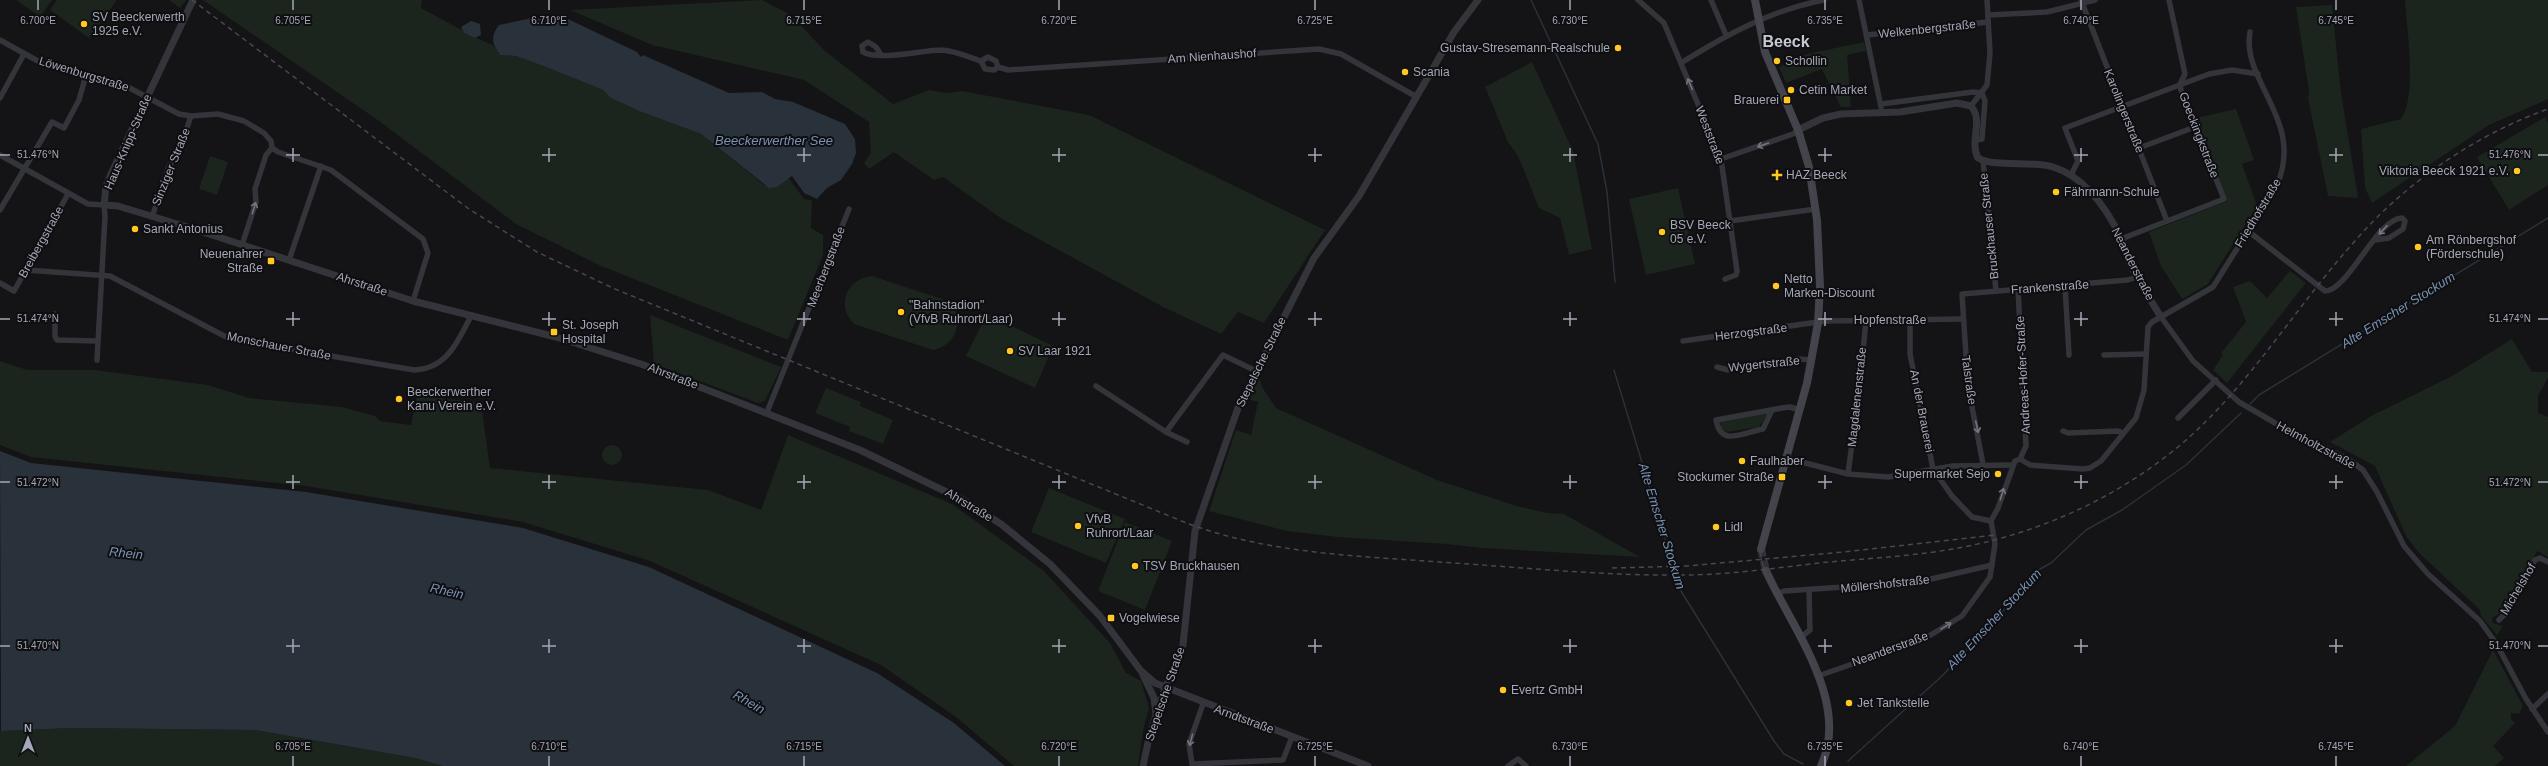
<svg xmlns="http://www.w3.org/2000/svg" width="2548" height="766" viewBox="0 0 2548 766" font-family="Helvetica,sans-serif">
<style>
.green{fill:#1b241d}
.water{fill:#29313a}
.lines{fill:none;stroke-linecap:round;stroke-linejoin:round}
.stream{stroke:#29313a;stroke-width:1.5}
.secondary-tunnel{stroke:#313135;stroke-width:8;stroke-dasharray:8 4;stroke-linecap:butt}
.minor{stroke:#34353b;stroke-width:5.5}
.tertiary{stroke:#34353b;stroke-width:7}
.secondary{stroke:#42434b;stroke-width:8}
.tram{stroke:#474850;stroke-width:1}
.rail{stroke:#474850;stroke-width:1.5;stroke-dasharray:5 4;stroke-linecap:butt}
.oneway{stroke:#72747f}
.ticks{fill:none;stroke:#a4a8b7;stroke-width:1.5}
.poi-dot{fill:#ffc922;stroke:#0f0e10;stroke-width:1.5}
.labels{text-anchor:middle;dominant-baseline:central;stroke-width:4;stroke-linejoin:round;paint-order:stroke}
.poi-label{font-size:12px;fill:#a4a8b7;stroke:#0f0e10;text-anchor:start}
.street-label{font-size:12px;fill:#a4a8b7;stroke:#0f0e10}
.water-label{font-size:13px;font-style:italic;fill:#7893b5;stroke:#0f0e10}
.district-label{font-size:16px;font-weight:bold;fill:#c5c8d3;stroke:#0f0e10}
.ticks-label{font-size:10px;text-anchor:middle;fill:#a4a8b7;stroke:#0f0e10;stroke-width:4;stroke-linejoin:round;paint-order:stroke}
</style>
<rect width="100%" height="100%" fill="#141315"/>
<!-- green -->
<g class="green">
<path d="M16,0H52L40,17Z"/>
<path d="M57,0H117L89,38L50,10Z"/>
<path d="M169,0H186L180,8Z"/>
<path d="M203,0H422L421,8L462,30L464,33L493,45L500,55L516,56L546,67L603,90L611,98L639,111L701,134L764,185L777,187L788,177L804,199L812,200L811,228L823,235V255L788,340L601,266L516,224L379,121Z"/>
<path d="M762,0L791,15L825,51L893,104L929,90L946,93L962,91L1089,115L1325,230L1264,323L1238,312L1221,334L1163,307L1002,219L943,177L934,180L894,152L869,169L864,163L871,153L869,122L804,80L652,45L570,10Z"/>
<path d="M2405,0H2548V99L2489,125L2372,203L2365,188L2361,129L2401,119C2417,96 2407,29 2405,0Z"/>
<path d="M2332,5L2341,93L2358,197L2357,198L2328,196L2308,98L2309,91L2296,7Z"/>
<path d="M1864,42L1866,51L1847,55L1851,107H1841L1822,69L1786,83L1779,67L1807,54Z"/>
<path d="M1532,62L1573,151L1592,249L1569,255L1560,218L1539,208L1518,156L1508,142L1485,87Z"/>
<path d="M2236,109L2254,160L2242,164L2257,206L2208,284L2182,299L2161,266L2149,232L2227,201L2196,118Z"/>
<path d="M2545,117L2548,123V185L2509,210L2477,157Z"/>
<path d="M210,156L228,162L217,195L199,189Z"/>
<path d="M1678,188L1695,264L1646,275L1629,199Z"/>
<path d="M2290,271L2306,283L2227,383L2213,370L2223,355L2221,353L2246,322L2233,287L2250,281L2267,298Z"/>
<path d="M872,276L948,301C966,316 957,346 933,350L854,324C835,306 847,278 872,276Z"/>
<path d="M987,314L1053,346L1035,388L966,356Z"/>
<path d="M650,315L781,367L765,401L758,403L654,364Z"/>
<path d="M2512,339L2532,372H2548V378L2538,396V413L2548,417V557L2537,551L2506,610L2492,618L2493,623L2503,626L2497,635L2481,616L2480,610L2419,553L2406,536L2375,466L2330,442L2371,416L2452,376Z"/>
<path d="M0,361L27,370H95L208,385L249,398L342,407L375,416L380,421L411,425L417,395L481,403L490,468L708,490L761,510L788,435L952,504L1044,571L1110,643L1126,673L1141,681L1149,708L1144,726L1138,766H1014L956,717L881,665L650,561L523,522L306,486L31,457L0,445Z"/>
<path d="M1259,375L1262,387L1276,408L1437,480L1517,506L1547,513L1564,514L1640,557L1482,548L1446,544L1337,537L1287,531L1209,511L1236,430L1251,435L1258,402L1248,399Z"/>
<path d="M826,388L861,402L860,406L893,420L883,444L849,431L850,427L815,413Z"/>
<path d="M1769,412L1759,427L1727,432L1721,428L1720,422Z"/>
<circle cx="612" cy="455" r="10"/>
<path d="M1049,488L1125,519L1106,563L1031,532Z"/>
<path d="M1125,522L1172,541L1145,610L1098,591Z"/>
<path d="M2493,650L2523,706L2519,714L2511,713V719L2515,723L2493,746L2504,758L2495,766H2406L2455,726Z"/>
<path d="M71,728L255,730L415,758L443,766H0V731Z"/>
</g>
<!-- water -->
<g class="water">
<path d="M532,18L568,19L637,52L641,57L643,55L729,93L762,92L775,99L793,102L845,124L855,139L856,153L852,164L841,180L827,188L817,199L804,193L792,176L777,187L769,188L701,134L639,111L611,98L603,90L546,67L516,56L500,55C492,44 490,36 499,25Z"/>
<path d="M471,21L480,24L481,35L475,38L464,33L461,27Z"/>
<path d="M0,451L31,463L306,492L523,528L649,567L877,673L954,723L1005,766H443L415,758L255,730L71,728L1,731Z"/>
</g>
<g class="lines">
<!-- stream -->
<g class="stream">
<path d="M1531,0L1598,144L1607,192L1615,282"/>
<path d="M1614,370L1681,591L1774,741L1784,754L1803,764"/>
<path d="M2250,404L2259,395L2548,218"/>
<path d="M1848,761L1942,676L2019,594L2027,588L2033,577L2040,569L2051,563L2086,530L2122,510L2186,465L2241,413"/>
</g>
<!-- secondary-tunnel -->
<path class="secondary-tunnel" d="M1761,549L1766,571"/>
<!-- minor -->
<g class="minor">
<path d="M1638,0L1664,23L1721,159L1737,271L1736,275L1725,279"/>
<path d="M1711,0L1726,35"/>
<path d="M1859,0L1881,107"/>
<path d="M2081,0L2167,221"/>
<path d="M1988,15L2047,12L2095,0"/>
<path d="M1867,35L1988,22"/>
<path d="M0,40L45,65L122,84L179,114L191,116L218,114L244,121L264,133L271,141L272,148L278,152L331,170L423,239L428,253L413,301"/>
<path d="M881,55L876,47L868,42L862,46L863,52C880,61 922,50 942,50C956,51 968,57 981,61L988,57L996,61L998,67L1008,70L1319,49L1341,54L1415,96"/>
<path d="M981,61L985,69L994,70L998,67"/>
<path d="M1681,63C1726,35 1771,10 1824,0"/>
<path d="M0,98L24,54"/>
<path d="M1881,104L1973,92L1982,93L1985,101L1982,139L1976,140"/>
<path d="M1971,106L1987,85L1990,53L1987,0"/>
<path d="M2139,148L2195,127"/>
<path d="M0,155L88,204L104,205L105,217L97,360"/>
<path d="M1721,159L1793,134L1798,130"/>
<path d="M1983,160L1996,291"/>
<path d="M2071,175L2078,161L2065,128L2209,74L2232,70L2258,74"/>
<path d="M0,210L52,122L64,128L79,100L86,75"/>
<path d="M152,217L169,166L178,155L191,116"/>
<path d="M1730,221L1816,209"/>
<path d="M2248,231L2325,291C2349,290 2377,218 2402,218L2405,221L2403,229L2389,238L2375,240"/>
<path d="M2121,239L2224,199L2181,90L2180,84L2185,74L2169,0"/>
<path d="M242,245L256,202L255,189L266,155L272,148"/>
<path d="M289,260L321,166"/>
<path d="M26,270L110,276L230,339L414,370C447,369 458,341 471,316"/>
<path d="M0,283L14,291L68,194"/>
<path d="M2065,286L2069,355"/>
<path d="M2018,289L2026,446L2020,459"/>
<path d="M55,314V336L57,340L97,341"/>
<path d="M2161,317L2193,361L2239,402L2282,427L2348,459L2363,470L2377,492L2404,546L2428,574L2480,621L2496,643L2526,699L2548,732"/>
<path d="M1910,320V354L1933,469L1952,496L1972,517L1991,521"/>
<path d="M1683,341L1825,321L1962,319"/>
<path d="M2104,355L2145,354"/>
<path d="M1717,367L1728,370L1799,359L1811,360"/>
<path d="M1096,386L1166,432L1187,442"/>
<path d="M1772,410L1763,429C1742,433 1721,447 1716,420L1782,408L1790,407L1800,410"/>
<path d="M767,412L849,209"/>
<path d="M2178,418L2216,380"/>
<path d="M2063,431L2068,433L2118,431L2123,433"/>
<path d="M1166,432L1223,355L1256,371"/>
<path d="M1786,458L1848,474L1888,477L1953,466L2011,465"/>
<path d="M1983,464L1968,386L1962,294L2128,280L2137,277"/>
<path d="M1848,474L1860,382L1866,320"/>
<path d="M1777,594L1784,591L1918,582L1992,565"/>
<path d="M2499,620L2507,612L2535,560L2540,558L2548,562"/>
<path d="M1800,638L1810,630L1809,591"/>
<path d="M1818,676L1924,639L1962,616L1990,577L1995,544L1991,521L1998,508L2015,461L2020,459L2030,465L2083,469L2090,468L2101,461L2136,418L2144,390L2148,327L2152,322L2213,287L2277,185C2305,120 2241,82 2250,32"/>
<path d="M1203,704L1189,744L1192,764L1283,760L1292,737"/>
<path d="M2532,709L2548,694"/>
<path d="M1508,766L1518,759L1526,766"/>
</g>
<!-- tertiary -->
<g class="tertiary">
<path d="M193,0L111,174L106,186L104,205L118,206L197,230L413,301L556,337L641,364L860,450L963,500L1001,524L1050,564L1100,616L1141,671L1155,683L1368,766"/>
<path d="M1798,130L1823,118L1841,114L1900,112L1957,103L1971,106C1984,121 1969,141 1978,158C1996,168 2031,160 2053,167C2085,177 2107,209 2121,238C2125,246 2126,256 2130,264C2139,282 2150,299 2161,317"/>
<path d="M1143,675L1154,698L1156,714"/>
<path d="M1143,766L1149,738L1162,696L1183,645L1195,531L1238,408L1314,258L1359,196L1454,32L1478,0"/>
</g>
<!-- secondary -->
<g class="secondary">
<path d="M1755,0L1765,52L1798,130L1809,167L1817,220L1820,286L1818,323L1807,383L1761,549"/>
<path d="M1766,571C1792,628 1851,702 1821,766"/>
</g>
<!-- tram -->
<path class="tram" d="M1754,0L1764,51L1796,127L1808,165L1815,216L1819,280L1817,318L1809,367L1760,550C1761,566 1769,580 1775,593C1799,646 1848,705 1820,766"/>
<!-- rail -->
<g class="rail">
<path d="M192,0L469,209L537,252L615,289L1189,524C1274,555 1364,556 1453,563C1530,568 1607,576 1683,575C1732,575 1781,567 1829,562C1872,558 1916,556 1958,548C2041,533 2121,496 2185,441C2250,384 2296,307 2354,242C2405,183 2475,135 2548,109"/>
<path d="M1612,568L1687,566L1843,552L1995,535"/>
</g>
</g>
<!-- one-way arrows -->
<defs><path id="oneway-shaft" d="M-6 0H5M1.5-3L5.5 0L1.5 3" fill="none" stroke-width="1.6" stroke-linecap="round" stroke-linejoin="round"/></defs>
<g class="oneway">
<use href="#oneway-shaft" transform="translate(1690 84) rotate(-113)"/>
<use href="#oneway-shaft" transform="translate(1763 145) rotate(161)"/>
<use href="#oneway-shaft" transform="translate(254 208) rotate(-73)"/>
<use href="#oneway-shaft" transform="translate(2383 230) rotate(133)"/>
<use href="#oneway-shaft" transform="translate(1977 427) rotate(78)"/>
<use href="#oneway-shaft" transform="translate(2002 494) rotate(-73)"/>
<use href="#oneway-shaft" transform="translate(1946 626) rotate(-31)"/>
<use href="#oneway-shaft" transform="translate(1191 740) rotate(105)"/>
</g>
<!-- ticks -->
<path class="ticks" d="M38,0V10M293,0V10M549,0V10M804,0V10M1059,0V10M1315,0V10M1570,0V10M1825,0V10M2081,0V10M2336,0V10M293,148V162M549,148V162M804,148V162M1059,148V162M1315,148V162M1570,148V162M1825,148V162M2081,148V162M2336,148V162M0,155H10M286,155H300M542,155H556M797,155H811M1052,155H1066M1308,155H1322M1563,155H1577M1818,155H1832M2074,155H2088M2329,155H2343M2538,155H2548M293,312V326M549,312V326M804,312V326M1059,312V326M1315,312V326M1570,312V326M1825,312V326M2081,312V326M2336,312V326M0,319H10M286,319H300M542,319H556M797,319H811M1052,319H1066M1308,319H1322M1563,319H1577M1818,319H1832M2074,319H2088M2329,319H2343M2538,319H2548M293,475V489M549,475V489M804,475V489M1059,475V489M1315,475V489M1570,475V489M1825,475V489M2081,475V489M2336,475V489M0,482H10M286,482H300M542,482H556M797,482H811M1052,482H1066M1308,482H1322M1563,482H1577M1818,482H1832M2074,482H2088M2329,482H2343M2538,482H2548M293,639V653M549,639V653M804,639V653M1059,639V653M1315,639V653M1570,639V653M1825,639V653M2081,639V653M2336,639V653M0,646H10M286,646H300M542,646H556M797,646H811M1052,646H1066M1308,646H1322M1563,646H1577M1818,646H1832M2074,646H2088M2329,646H2343M2538,646H2548M293,756V766M549,756V766M804,756V766M1059,756V766M1315,756V766M1570,756V766M1825,756V766M2081,756V766M2336,756V766"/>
<!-- markers -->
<g class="poi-dot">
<circle cx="84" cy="24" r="4"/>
<circle cx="1618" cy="48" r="4"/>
<circle cx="1777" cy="61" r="4"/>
<circle cx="1405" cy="72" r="4"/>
<circle cx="1791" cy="90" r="4"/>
<rect x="1783" y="96" width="8" height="8" rx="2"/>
<circle cx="2517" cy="171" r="4"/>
<path d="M1775 169h4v4h4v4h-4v4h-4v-4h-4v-4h4z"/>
<circle cx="2056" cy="192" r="4"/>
<circle cx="135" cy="229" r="4"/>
<circle cx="1662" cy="232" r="4"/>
<circle cx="2418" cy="247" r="4"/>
<rect x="267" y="257" width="8" height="8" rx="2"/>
<circle cx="1776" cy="286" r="4"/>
<circle cx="901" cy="312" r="4"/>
<rect x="550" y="328" width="8" height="8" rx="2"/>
<circle cx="1010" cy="351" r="4"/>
<circle cx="399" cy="399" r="4"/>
<circle cx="1742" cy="461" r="4"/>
<circle cx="1998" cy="474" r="4"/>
<rect x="1778" y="473" width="8" height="8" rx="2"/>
<circle cx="1078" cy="526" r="4"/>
<circle cx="1716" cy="527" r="4"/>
<circle cx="1135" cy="566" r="4"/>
<rect x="1107" y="614" width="8" height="8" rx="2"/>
<circle cx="1503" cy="690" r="4"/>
<circle cx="1849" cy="703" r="4"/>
</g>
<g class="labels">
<!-- poi labels -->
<g class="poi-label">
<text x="92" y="17">SV Beeckerwerth<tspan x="92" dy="14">1925 e.V.</tspan></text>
<text x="1610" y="48" text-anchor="end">Gustav-Stresemann-Realschule</text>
<text x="1785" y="61">Schollin</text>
<text x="1413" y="72">Scania</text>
<text x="1799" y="90">Cetin Market</text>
<text x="1779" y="100" text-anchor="end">Brauerei</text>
<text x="2509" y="171" text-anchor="end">Viktoria Beeck 1921 e.V.</text>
<text x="1786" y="175">HAZ Beeck</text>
<text x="2064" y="192">Fährmann-Schule</text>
<text x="1670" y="225">BSV Beeck<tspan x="1670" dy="14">05 e.V.</tspan></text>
<text x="143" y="229">Sankt Antonius</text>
<text x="2426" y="240">Am Rönbergshof<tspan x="2426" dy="14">(Förderschule)</tspan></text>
<text x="263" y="254" text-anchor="end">Neuenahrer<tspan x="263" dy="14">Straße</tspan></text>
<text x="1784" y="279">Netto<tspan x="1784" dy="14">Marken-Discount</tspan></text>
<text x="909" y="305">"Bahnstadion"<tspan x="909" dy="14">(VfvB Ruhrort/Laar)</tspan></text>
<text x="562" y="325">St. Joseph<tspan x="562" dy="14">Hospital</tspan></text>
<text x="1018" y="351">SV Laar 1921</text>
<text x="407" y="392">Beeckerwerther<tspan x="407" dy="14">Kanu Verein e.V.</tspan></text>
<text x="1750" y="461">Faulhaber</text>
<text x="1990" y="474" text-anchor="end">Supermarket Sejo</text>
<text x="1774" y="477" text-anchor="end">Stockumer Straße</text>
<text x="1086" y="519">VfvB<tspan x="1086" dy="14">Ruhrort/Laar</tspan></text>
<text x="1724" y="527">Lidl</text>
<text x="1143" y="566">TSV Bruckhausen</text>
<text x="1119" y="618">Vogelwiese</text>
<text x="1511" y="690">Evertz GmbH</text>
<text x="1857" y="703">Jet Tankstelle</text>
</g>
<!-- street labels -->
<g class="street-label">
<text transform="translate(1927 29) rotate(-6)">Welkenbergstraße</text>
<text transform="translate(1212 56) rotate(-4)">Am Nienhaushof</text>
<text transform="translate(84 74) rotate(17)">Löwenburgstraße</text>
<text transform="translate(2124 111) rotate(68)">Karolingerstraße</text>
<text transform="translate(1710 135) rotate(69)">Weststraße</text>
<text transform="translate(2199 135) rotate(69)">Goeckingkstraße</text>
<text transform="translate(128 142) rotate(-67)">Haus-Knipp-Straße</text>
<text transform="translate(171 167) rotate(-68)">Sinziger Straße</text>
<text transform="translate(2258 213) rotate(-59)">Friedhofstraße</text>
<text transform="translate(1989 226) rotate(-96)">Bruckhauser Straße</text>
<text transform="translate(41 242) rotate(-61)">Breibergstraße</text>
<text transform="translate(2133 264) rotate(63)">Neanderstraße</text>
<text transform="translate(826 267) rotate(-69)">Meerbergstraße</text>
<text transform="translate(362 284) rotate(18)">Ahrstraße</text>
<text transform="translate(2050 287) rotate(-4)">Frankenstraße</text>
<text x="1890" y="320">Hopfenstraße</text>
<text transform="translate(1751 332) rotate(-7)">Herzogstraße</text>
<text transform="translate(279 346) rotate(11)">Monschauer Straße</text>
<text transform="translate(1261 362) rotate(-64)">Stepelsche Straße</text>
<text transform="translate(1764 364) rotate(-6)">Wygertstraße</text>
<text transform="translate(2023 375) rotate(-93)">Andreas-Hofer-Straße</text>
<text transform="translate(673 376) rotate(21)">Ahrstraße</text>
<text transform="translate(1969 380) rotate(82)">Talstraße</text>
<text transform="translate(1857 397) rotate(-84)">Magdalenenstraße</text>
<text transform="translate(1922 411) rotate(79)">An der Brauerei</text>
<text transform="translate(2316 445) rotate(28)">Helmholtzstraße</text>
<text transform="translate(969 505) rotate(31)">Ahrstraße</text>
<text transform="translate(1885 584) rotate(-6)">Möllershofstraße</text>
<text transform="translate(2518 589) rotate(-59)">Michelshof</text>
<text transform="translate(1890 649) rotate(-20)">Neanderstraße</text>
<text transform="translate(1165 694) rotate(-71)">Stepelsche Straße</text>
<text transform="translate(1244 719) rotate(20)">Arndtstraße</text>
</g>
<!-- water labels -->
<g class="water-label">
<text x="774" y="140">Beeckerwerther See</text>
<text transform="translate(2398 310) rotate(-32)">Alte Emscher Stockum</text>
<text transform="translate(1662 526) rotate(73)">Alte Emscher Stockum</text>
<text transform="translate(126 553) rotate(6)">Rhein</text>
<text transform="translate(447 591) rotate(12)">Rhein</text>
<text transform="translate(1994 619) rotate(-47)">Alte Emscher Stockum</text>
<text transform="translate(749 702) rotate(30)">Rhein</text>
</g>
<!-- district labels -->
<g class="district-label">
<text x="1786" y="41">Beeck</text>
</g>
</g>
<g class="ticks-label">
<text x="38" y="24">6.700°E</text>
<text x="293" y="24">6.705°E</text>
<text x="549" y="24">6.710°E</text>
<text x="804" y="24">6.715°E</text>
<text x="1059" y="24">6.720°E</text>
<text x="1315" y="24">6.725°E</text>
<text x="1570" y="24">6.730°E</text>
<text x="1825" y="24">6.735°E</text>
<text x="2081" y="24">6.740°E</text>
<text x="2336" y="24">6.745°E</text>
<text x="38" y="158">51.476°N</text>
<text x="2510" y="158">51.476°N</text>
<text x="38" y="322">51.474°N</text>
<text x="2510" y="322">51.474°N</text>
<text x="38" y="486">51.472°N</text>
<text x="2510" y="486">51.472°N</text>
<text x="38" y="649">51.470°N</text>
<text x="2510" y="649">51.470°N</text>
<text x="293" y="750">6.705°E</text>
<text x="549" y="750">6.710°E</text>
<text x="804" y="750">6.715°E</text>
<text x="1059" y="750">6.720°E</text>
<text x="1315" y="750">6.725°E</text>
<text x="1570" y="750">6.730°E</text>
<text x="1825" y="750">6.735°E</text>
<text x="2081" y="750">6.740°E</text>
<text x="2336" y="750">6.745°E</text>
</g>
<!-- north arrow -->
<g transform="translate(28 738)" stroke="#0f0e10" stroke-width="3" paint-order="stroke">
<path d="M0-3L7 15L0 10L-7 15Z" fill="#a4a8b7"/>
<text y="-6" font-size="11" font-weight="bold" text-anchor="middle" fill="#a4a8b7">N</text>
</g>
</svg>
